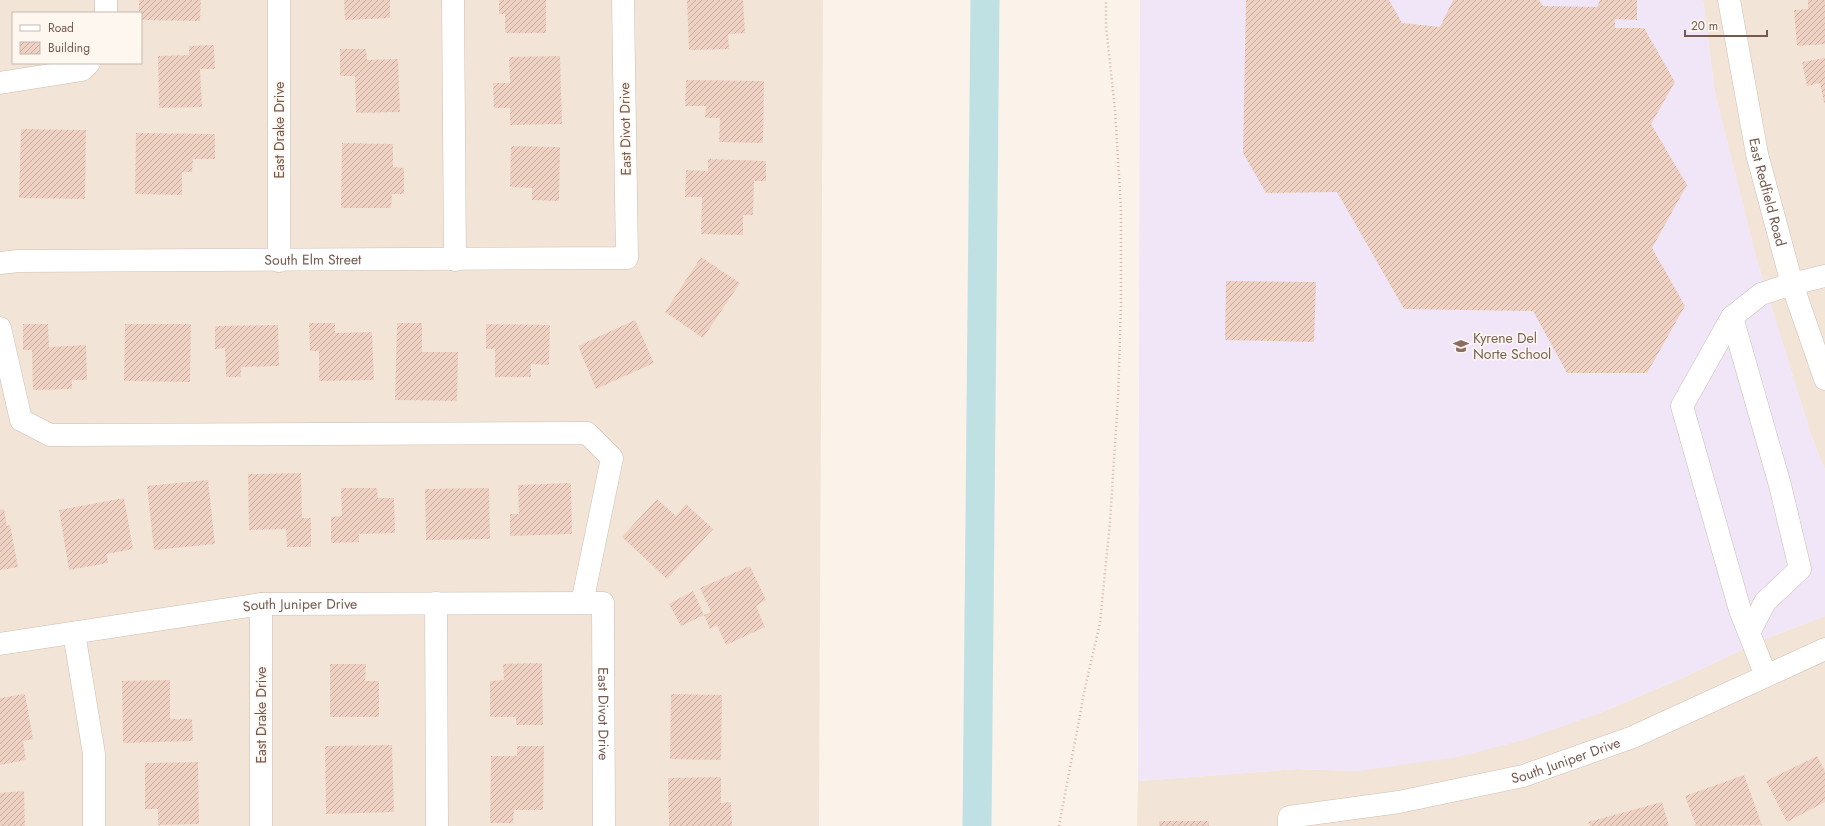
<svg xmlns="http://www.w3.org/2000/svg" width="1825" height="826" viewBox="0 0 1825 826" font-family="Jost,sans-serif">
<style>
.residential{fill:#f2e5d8;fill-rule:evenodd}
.education{fill:#f0e6f8}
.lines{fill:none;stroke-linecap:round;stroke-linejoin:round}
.canal{stroke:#bfe1e4;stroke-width:29}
.building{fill:url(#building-hatch)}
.minor-casing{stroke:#cfbdb2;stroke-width:23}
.path{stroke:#d4b5a6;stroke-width:2.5;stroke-dasharray:1 3;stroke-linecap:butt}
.minor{stroke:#fff;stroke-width:22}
.labels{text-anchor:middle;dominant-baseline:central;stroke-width:3;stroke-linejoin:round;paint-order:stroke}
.street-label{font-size:14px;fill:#74594e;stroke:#fef7f0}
.education-label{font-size:14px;fill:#785e54;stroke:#fef7f0;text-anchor:start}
</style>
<defs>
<pattern id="building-hatch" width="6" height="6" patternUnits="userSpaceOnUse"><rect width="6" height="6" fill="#efd1c3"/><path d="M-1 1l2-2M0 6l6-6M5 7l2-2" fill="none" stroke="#c6ada1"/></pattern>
</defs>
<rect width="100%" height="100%" fill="#fbf3ea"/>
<!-- residential -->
<g class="residential">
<path d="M0,0H823L819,826H0ZM13,13H141V63H13Z"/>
<path d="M1703,0H1825V470L1811,435L1756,257L1715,93Z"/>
<path d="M1825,616V826H1137L1138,781L1297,769L1357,771L1600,713L1682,678L1765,639Z"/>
</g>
<!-- education -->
<path class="education" d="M1140,0H1703L1715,93L1756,257L1811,435L1825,470V616L1765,639L1682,678L1600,713L1527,739L1458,757L1357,771L1297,769L1138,781Z"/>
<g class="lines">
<!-- canal -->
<path class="canal" d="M977,826L985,0"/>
</g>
<!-- building -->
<g class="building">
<path d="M139,0H201L200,21L141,20V13H139Z"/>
<path d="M344,0H390V18L345,20Z"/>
<path d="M499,0H546V33H505V14H499Z"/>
<path d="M687,0H743L745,33L728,34L729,49L689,50Z"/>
<path d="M1246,0H1389L1402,23L1440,27L1453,0H1539L1543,6L1597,7L1600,0H1637V20L1615,19V28H1644L1675,82L1651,124L1687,185L1652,248L1685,306L1647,373H1567L1533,311L1404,309L1337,192L1266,193L1243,153Z"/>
<path d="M1808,0H1825V44L1797,46L1794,10L1808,9Z"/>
<path d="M214,45L215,69H200L202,107L159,108L158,56L189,55V46Z"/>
<path d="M340,49H366L367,60L398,59L400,112L356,113L355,76H340Z"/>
<path d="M560,56L562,124L510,125V108H494L493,83H510L509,57Z"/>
<path d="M1825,58V103H1824L1820,83L1807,86L1802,62Z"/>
<path d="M686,80L764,81L763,143L719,142L720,118H705L706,106H685Z"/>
<path d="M21,129L86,130L85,199L19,198Z"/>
<path d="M136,133L215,134V159H193L192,172H182V195L135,194Z"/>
<path d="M342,143L393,144V167L404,168V194H392L391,208H341Z"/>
<path d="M511,146L560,147L559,201L532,200V188L510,187Z"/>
<path d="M708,159L766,161V181H754L753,215H743V235L701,234L702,197H685L686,170L708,171Z"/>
<path d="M701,257L740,283L703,338L665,312Z"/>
<path d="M1226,281L1316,282L1314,342L1225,340Z"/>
<path d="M635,320L654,363L596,389L578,346Z"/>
<path d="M309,323H335V333L372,332L374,380L319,381V351H310Z"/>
<path d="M397,323H422V352H458L457,401L395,400Z"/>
<path d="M23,324H48L49,347L86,345L87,380H72V389L33,390L32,350H23Z"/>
<path d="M125,324H191L190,382L124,381Z"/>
<path d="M486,324L550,325L549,365L531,364V377H495V349H486Z"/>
<path d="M278,325L279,366L241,367V377H226L225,348L215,349V326Z"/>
<path d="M301,473L302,518H311V547H287L286,529L249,530L248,474Z"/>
<path d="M208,480L215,544L154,550L147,486Z"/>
<path d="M571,483L572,534L510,536V514H519L518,485Z"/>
<path d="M341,488H377L378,498H394L395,533L359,534V542L331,543V517L342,516Z"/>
<path d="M489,488L490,539L426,540L425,489Z"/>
<path d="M124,498L133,549L107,554L108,563L69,570L59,510Z"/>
<path d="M657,499L676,516L686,504L713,529L667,579L622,537Z"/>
<path d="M4,509L7,526L10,525L18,567L0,570V510Z"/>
<path d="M750,566L766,600L756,606L765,627L726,645L717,625L710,629L704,615L711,612L700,588Z"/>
<path d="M693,591L704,615L681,626L669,604Z"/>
<path d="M542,663L543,725H516V717H490V681L504,680L503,664Z"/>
<path d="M330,664H366L365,681H379V717H330Z"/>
<path d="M170,680V719H192L193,741L123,743L122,681Z"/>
<path d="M25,694L33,739L23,741L26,760L0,765V698Z"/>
<path d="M671,694L722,695L721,760L670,759Z"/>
<path d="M392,745L394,812L326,814L325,746Z"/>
<path d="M517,746H544L543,810H514L513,823H490L491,756H517Z"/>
<path d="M1817,756L1825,771V802L1787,822L1766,781Z"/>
<path d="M198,762L199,824L158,825V809H145V763Z"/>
<path d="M1744,775L1762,825L1696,826L1685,796Z"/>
<path d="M721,777V803L731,802L732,826H669L668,778Z"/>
<path d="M24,791L25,826H0V793Z"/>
<path d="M1662,802L1669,826H1590L1588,822Z"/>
<rect x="1159" y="821" width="50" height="5"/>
</g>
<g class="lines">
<defs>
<g id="minor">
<path d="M106,0V13"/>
<path d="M279,0V261"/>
<path d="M453,0L455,260"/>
<path id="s1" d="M1729,0L1757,154L1792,284L1825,379"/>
<path d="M0,83L82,70L89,63"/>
<path id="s2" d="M0,263L18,261L627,258L623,0"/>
<path d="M1732,317L1780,485L1800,569L1765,602L1749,633"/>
<path d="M0,328L21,420L50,435L587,433L612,458L582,603"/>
<path d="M436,603L437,826"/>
<path d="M261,604V826"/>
<path d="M74,633L94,754V826"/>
<path id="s3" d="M0,644L261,604L603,603L604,826"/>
<path d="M1766,676L1740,610L1682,406L1732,317L1761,294L1792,284L1825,276"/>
<path id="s4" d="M1289,826V817L1399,802L1523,776L1633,737L1825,649"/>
</g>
</defs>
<!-- minor casing -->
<use href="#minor" class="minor-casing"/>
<!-- path -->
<path class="path" d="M1059,826L1085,688L1100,623L1110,522L1118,398L1121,306V208L1115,110L1106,26V0"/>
<!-- minor -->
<use href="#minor" class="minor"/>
</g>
<!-- icons -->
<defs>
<symbol id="school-bare" viewBox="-9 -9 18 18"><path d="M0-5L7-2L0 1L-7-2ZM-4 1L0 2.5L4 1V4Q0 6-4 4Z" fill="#8d6e63" stroke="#fef7f0" stroke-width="2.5" paint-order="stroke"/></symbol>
</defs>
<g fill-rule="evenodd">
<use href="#school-bare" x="1450" y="335" width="22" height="22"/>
</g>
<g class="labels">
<!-- street labels -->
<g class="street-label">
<text transform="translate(625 129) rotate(-91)">East Divot Drive</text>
<text transform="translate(279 130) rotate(-90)">East Drake Drive</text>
<text stroke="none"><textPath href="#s1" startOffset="196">East Redfield Road</textPath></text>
<text stroke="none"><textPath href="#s2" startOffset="313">South Elm Street</textPath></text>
<text stroke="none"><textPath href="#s3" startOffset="303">South Juniper Drive</textPath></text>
<text stroke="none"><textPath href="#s3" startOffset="717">East Divot Drive</textPath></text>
<text transform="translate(261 715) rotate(-90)">East Drake Drive</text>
<text stroke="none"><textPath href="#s4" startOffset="292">South Juniper Drive</textPath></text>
</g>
<!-- education labels -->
<g class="education-label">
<text x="1473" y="338">Kyrene Del<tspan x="1473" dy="16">Norte School</tspan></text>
</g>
</g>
<!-- legend -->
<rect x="12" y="12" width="130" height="52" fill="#fef7f0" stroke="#c7b8af"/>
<rect x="20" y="25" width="20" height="6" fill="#ffffff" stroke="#c7b8af"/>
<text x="48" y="32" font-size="12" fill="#74594e">Road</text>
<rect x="20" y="42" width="20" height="12" fill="url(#building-hatch)" stroke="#c7b8af"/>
<text x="48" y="52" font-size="12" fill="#74594e">Building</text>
<!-- scale -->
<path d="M1685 30v6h82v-6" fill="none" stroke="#74594e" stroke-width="2"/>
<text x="1691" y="30" font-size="12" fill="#74594e" stroke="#fef7f0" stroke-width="3" paint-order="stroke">20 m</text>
</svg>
